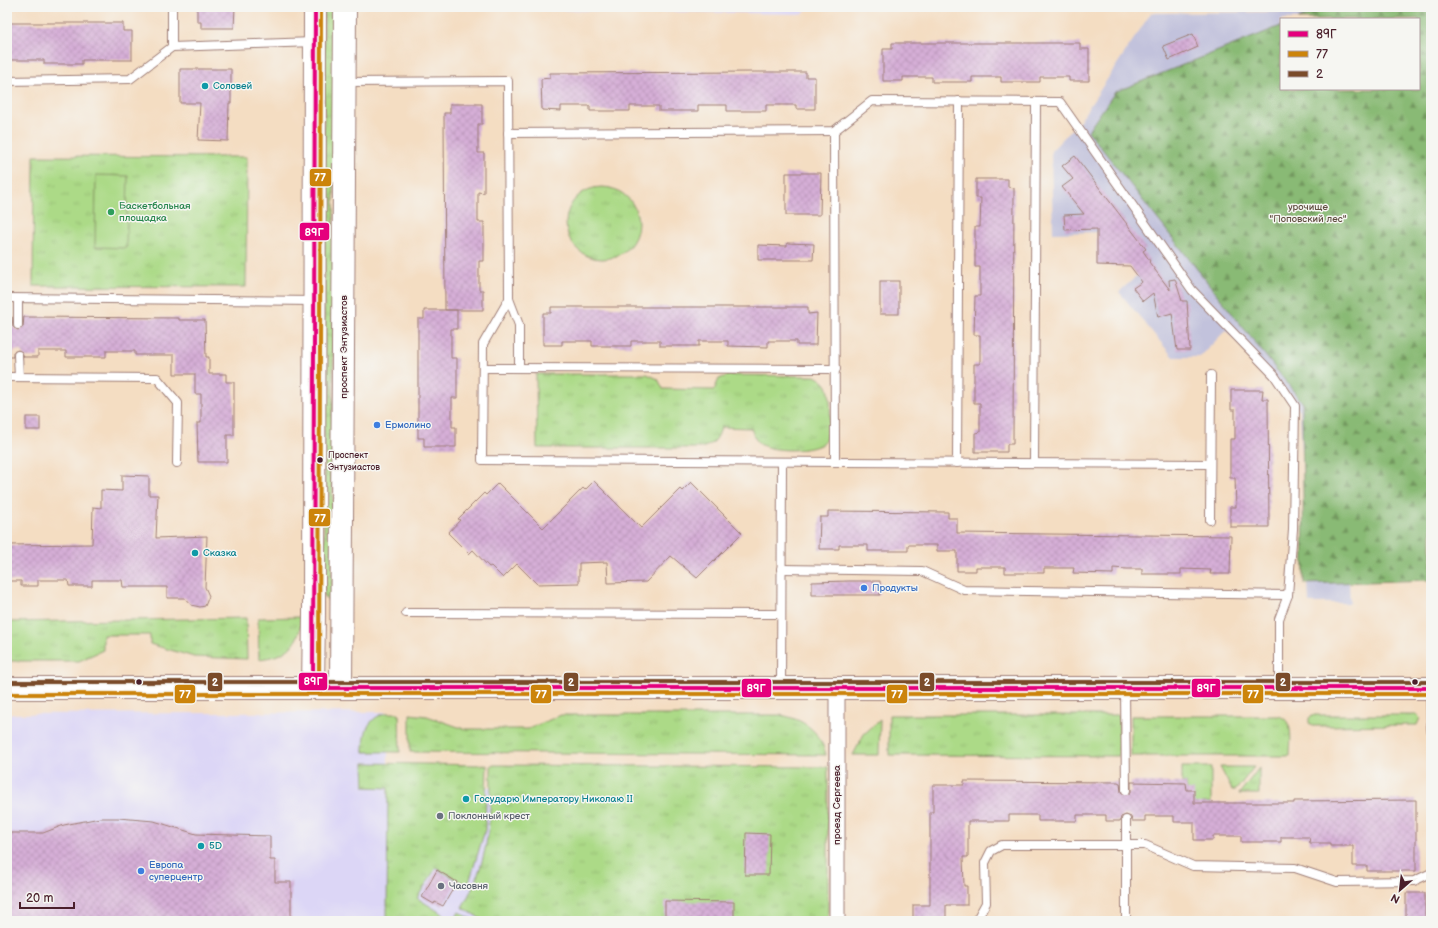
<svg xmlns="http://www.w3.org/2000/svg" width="1438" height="928" viewBox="0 0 1438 928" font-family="'Balsamiq Sans',sans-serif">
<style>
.built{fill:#dcd6f6}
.industrial{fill:#c2c2dc}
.grass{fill:url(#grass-tufts);stroke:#7b7c59}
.forest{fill:url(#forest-firs);stroke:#6a6c50}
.pitch{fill:#acda87;stroke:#7b7c59}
.building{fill:url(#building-cross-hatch)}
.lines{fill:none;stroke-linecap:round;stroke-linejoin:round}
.lane-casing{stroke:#9f7e76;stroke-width:10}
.street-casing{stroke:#9f7e76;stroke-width:17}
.secondary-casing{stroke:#9f7e76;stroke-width:24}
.lane{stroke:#fff;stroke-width:8}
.street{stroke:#fff;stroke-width:15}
.secondary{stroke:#fff;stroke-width:22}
.bus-1-casing{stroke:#f6f6f2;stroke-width:7}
.bus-2-casing{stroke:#f6f6f2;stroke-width:7}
.bus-3-casing{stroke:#f6f6f2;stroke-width:7}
.bus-1{stroke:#e5007d;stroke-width:4}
.bus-2{stroke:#cc840b;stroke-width:4}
.bus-3{stroke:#7a4b2a;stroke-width:4}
.culture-dot{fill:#0f9aa8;stroke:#f6f6f2;stroke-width:1.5}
.leisure-dot{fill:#2e9e5b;stroke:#f6f6f2;stroke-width:1.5}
.shop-dot{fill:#3f7fe0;stroke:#f6f6f2;stroke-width:1.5}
.bus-dot{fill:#4a1f2b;stroke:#f6f6f2;stroke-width:1.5}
.worship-dot{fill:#6b7280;stroke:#f6f6f2;stroke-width:1.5}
.labels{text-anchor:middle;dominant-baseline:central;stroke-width:3;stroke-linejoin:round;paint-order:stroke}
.bus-label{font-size:9px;fill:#4a1f2b;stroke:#f6f6f2;text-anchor:start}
.culture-label{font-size:10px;fill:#0d838f;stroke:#f6f6f2;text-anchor:start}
.leisure-label{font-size:10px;fill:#27864d;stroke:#f6f6f2;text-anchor:start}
.park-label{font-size:10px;fill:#624e42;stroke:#f6f6f2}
.street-label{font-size:10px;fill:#4a1f2b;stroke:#f6f6f2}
.shop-label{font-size:10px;fill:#366cbe;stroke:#f6f6f2;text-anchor:start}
.worship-label{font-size:10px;fill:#5b616d;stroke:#f6f6f2;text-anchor:start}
.line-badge{stroke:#f6f6f2;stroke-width:1.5}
.badge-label{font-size:11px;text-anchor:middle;font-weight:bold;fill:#fff}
</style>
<defs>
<pattern id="grass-tufts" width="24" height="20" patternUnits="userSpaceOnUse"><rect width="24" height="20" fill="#acda87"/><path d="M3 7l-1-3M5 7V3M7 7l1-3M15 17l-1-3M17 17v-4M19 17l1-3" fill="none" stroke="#96bb75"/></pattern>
<pattern id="forest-firs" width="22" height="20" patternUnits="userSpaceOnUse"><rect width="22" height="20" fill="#89ba74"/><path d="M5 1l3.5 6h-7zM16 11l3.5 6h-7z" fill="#72975f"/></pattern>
<pattern id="building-cross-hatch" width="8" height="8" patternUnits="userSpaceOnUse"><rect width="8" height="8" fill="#d6afd7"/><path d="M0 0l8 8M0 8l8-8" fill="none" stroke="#b996b9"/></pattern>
</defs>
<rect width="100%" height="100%" fill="#f6f6f2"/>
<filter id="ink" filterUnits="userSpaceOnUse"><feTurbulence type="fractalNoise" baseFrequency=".025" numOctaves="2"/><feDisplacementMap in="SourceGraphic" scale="8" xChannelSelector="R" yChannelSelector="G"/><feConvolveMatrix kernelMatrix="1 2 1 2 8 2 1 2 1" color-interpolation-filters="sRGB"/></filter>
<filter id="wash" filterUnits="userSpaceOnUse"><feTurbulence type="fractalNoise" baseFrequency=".012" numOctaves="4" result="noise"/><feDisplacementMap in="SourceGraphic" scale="16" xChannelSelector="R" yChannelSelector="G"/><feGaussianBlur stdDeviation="0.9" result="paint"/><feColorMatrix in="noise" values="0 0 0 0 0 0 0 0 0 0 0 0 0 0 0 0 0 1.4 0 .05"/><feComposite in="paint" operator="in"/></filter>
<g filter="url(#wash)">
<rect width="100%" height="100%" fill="#f4ddc2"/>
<!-- built -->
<g class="built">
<path d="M544,7H810L803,14L544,10Z"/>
<path d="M388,712V787L781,788L778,921H7V714Z"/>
</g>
<!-- industrial -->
<path class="industrial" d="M1308,7H1431L1401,19H1281V80L1204,110L1340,393L1350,603H1309L1300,412L1288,393L1226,330L1200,357H1173L1119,292L1138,275L1107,232L1053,233L1051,151L1079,122L1151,13L1301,12Z"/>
<!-- grass -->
<g class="grass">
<path d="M324,7H335L332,600L330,601L324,597Z"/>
<path d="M34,156L247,157L246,287L33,286Z"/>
<circle cx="602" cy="223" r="36"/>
<path d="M536,374H647L658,379L663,389L714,390L719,379L729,375L815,376C820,379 824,381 827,386C832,396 832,435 823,443C813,452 771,452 760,444C755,440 753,434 751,428L721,427C718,440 713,445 700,448H537Z"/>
<path d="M302,617C299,646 287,656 259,659L258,618Z"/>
<path d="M246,618L247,659L194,657L150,644V635H103V650L79,661H7V622Z"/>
<path d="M386,713H399L400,752H364C364,733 366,719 386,713Z"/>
<path d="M410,714L427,716L464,729H528L561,715H780C804,719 820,731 826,755L410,752Z"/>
<path d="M889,715H1119V756L889,755Z"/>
<path d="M1312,715H1417L1420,718L1417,725L1313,726L1309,723V718Z"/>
<path d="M1131,716H1279C1295,721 1290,742 1290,756H1131Z"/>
<path d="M880,720L879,755H853L864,734Z"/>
<path d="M364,763L487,765L485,830L468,886L436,868L417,898L449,918L448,921H387L388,788L365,787Z"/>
<path d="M491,765L828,767V921H484L462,907C490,862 491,817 491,765Z"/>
<path d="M1182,767H1211V803H1201V810H1194L1187,790L1186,783H1182Z"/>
<path d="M1220,767H1254L1236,790H1232Z"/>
<path d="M1259,768V794H1239Z"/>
<path d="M459,912L475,921H454Z"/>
</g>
<!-- forest -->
<path class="forest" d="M1328,7H1431V580L1304,584L1302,402L1088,131L1115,92L1281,26V89H1419V19H1298Z"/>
<!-- pitch -->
<path class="pitch" d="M96,175L128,176L126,248L95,247Z"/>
<g id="blocks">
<!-- building -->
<g class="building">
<path d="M197,7H235L234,28H201V22H197Z"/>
<path d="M7,23H123V31H132V60H82V64H44V60H7Z"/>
<path d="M1193,34L1198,47L1169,60L1163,46Z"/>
<path d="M892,43H1080V49H1089V81H1069V77H1040V82H1001V77H972V82H932V77H903V81H883V49H892Z"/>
<path d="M180,69H231V103H229L228,141L198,140L200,103H180Z"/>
<path d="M755,72H806V77H815V109H796V105H766V111H727V105H698V111H659V106H630V111H590V106H561V111L542,110L541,79L550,78V73Z"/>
<path d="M450,104H482V124H478V153H484V193L478,192V222H484V261H479V290H483V310H445L444,113H450Z"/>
<path d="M1075,156L1146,249L1143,251L1150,261L1149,262L1170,290L1169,280L1175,279L1182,301H1187L1190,350H1177L1172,313L1158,317L1153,293L1143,301L1133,288L1142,282L1130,266L1097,265V229L1065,230L1064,215L1084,214L1062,187L1073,179L1062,166Z"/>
<path d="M786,173H821L820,215H786Z"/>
<path d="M976,179H1008V187L1014,188L1013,444H1007V452H975V433L980,432V403H974V364H980V335H974L975,296H980V267H975V227H980L981,198H976Z"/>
<path d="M787,243L814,244L813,260H758V245L787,246Z"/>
<rect x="880" y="281" width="19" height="33"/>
<path d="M551,307H808V314L817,313L816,345H797V341H768V347L728,346V341H699V346H660V341H631V346H592V341H562V345H543V313H551Z"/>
<path d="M424,310H457V329H451V358H457V398H452V427H456V447H424V438H418V319H424Z"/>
<path d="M7,317H12L13,327L18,330L23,327L24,317L179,318V320H205L206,357H209V374H226V382H234V435H227V462H198L197,423H201V394H195V374H174V355H135V351H106V357H66V351H38V357H24L22,352L18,350L13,352V357H7Z"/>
<path d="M1231,390H1263L1262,399H1268L1269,527H1230V507H1236L1235,478H1230V439H1235V410H1231Z"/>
<rect x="26" y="417" width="14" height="13"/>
<path d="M122,475L149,476V495H158L156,538L207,536L205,587L209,596L205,606L200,607L191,605L185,598H167V587H123L122,580H92V586H69L68,580H38V586H21V581H7V545L92,544L93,507L101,508V490L122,491Z"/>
<path d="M594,481L641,528L680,489L682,491L691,482L742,533L697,578L671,556L646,582L608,583L607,562L579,563V583L537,584L517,564L503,578L491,566L489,567L473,550L469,554L448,533L460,520L458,519L484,493L486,495L498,483L543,528L583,488L585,490Z"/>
<path d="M828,511L948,512V518H957V533L1231,536L1230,574H1210L1211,570L1181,569V574H1142V569H1127L1113,568V574L1073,573L1074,568H1044V573H1005V567H976V571H957V551H937V545H908V551H868V545H839V549H819L820,517H828Z"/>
<path d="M849,581H880V595H812V582Z"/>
<path d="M964,781L1118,782L1120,783L1121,792L1126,795L1131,792V782L1186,783L1187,790H1194V803H1294V801L1416,800V871H1367V866H1353V846H1330V843H1310L1309,837H1281V842H1241V836H1213V840H1194V822H1174V816H1145V821H1132L1131,817L1126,815L1121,817L1120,821H1106V815H1077V821H1038V815H1009V821H968V857H963L964,886H967V905H946V921H913V905H930V812H933V785H964Z"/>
<path d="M100,818H118L154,821L196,834L270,836V860H275V882H291V921H7V833H43L64,825Z"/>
<path d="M746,833L770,834L769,875H745Z"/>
<path d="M437,870L457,882L443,906L435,902L434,904L422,897Z"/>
<rect x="1406" y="893" width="19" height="28"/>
<path d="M665,901L734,902V921H665Z"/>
</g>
</g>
</g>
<g filter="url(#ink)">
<use href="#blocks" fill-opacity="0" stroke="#9f7e76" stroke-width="1"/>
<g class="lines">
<defs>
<g id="lane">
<path d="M172,7V47L314,42"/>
<path d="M7,81L130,79L172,47"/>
<path d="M345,82L508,81L509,299L519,325V368"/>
<path d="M834,131L835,462"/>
<path d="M508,133L834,131L872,101L1060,102L1192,290L1274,375L1295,406L1293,529L1288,595L1279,619V688"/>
<path d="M7,298L314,301"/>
<path d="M18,299V325"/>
<path d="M509,299L483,344L482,460L1210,464"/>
<path d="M18,355L19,377"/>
<path d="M483,368L836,369"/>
<path d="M7,377L157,378L178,403L177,463"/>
<path d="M957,463L959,101"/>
<path d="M1034,463L1036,102"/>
<path d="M1210,520L1211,375"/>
<path d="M781,569L922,571L964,590L1288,595"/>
<path d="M406,613L781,614"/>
<path d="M781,688L782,462"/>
<path d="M1125,689L1126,790"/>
<path d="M1430,689L1431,730"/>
<path d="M1126,820V921"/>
<path d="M976,921L986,903L985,863L991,851L1002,845H1145L1193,866L1295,868L1337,882L1414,881L1431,873"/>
</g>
<path id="street" d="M837,689V921"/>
<g id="secondary">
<path d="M7,688H1431"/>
<path d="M313,688L314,613L315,7"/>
<path d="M341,688L345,7"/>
</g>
</defs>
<!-- lane casing -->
<use href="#lane" class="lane-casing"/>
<!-- street casing -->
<use href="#street" class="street-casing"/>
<!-- secondary casing -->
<use href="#secondary" class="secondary-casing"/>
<!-- lane -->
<use href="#lane" class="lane"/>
<!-- street -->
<use href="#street" class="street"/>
<!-- secondary -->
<use href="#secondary" class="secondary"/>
<defs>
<path id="bus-1" d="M315,7L313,688H1431"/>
<g id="bus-2">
<path d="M319,688L321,7"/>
<path d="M7,694H1431"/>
</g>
<path id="bus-3" d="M7,682H1431"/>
</defs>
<!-- bus-1 casing -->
<use href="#bus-1" class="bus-1-casing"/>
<!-- bus-2 casing -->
<use href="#bus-2" class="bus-2-casing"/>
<!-- bus-3 casing -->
<use href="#bus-3" class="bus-3-casing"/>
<!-- bus-1 -->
<use href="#bus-1" class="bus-1"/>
<!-- bus-2 -->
<use href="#bus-2" class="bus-2"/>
<!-- bus-3 -->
<use href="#bus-3" class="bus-3"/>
</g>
</g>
<!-- markers -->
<g class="culture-dot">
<circle cx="205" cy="86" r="4"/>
<circle cx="195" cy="553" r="4"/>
<circle cx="466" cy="799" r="4"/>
<circle cx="201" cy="846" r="4"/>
</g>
<circle class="leisure-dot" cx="111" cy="212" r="4"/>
<g class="shop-dot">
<circle cx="377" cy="425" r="4"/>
<circle cx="864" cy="588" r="4"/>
<circle cx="141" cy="871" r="4"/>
</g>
<g class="bus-dot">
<circle cx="320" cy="460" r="3.5"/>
<circle cx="139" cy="682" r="3.5"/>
<circle cx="1415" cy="682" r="3.5"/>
</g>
<g class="worship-dot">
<circle cx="440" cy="816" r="4"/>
<circle cx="441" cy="886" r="4"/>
</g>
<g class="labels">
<!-- bus labels -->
<g class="bus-label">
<text x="328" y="455">Проспект<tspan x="328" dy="12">Энтузиастов</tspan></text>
</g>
<!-- culture labels -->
<g class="culture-label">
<text x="213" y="86">Соловей</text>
<text x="203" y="553">Сказка</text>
<text x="474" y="799">Государю Императору Николаю II</text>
<text x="209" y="846">5D</text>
</g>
<!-- leisure labels -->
<g class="leisure-label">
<text x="119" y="206">Баскетбольная<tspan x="119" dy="12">площадка</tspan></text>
</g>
<!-- park labels -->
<g class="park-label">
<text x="1308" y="207">урочище<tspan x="1308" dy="12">"Поповский лес"</tspan></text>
</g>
<!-- street labels -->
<g class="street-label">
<text transform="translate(344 347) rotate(-90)">проспект Энтузиастов</text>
<text transform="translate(837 805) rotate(-90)">проезд Сергеева</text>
</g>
<!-- shop labels -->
<g class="shop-label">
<text x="385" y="425">Ермолино</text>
<text x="872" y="588">Продукты</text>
<text x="149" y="865">Европа<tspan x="149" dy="12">суперцентр</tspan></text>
</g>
<!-- worship labels -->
<g class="worship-label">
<text x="448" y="816">Поклонный крест</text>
<text x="449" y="886">Часовня</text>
</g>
</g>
<g class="line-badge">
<rect x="309" y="168" width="23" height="19" rx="4" fill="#cc840b"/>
<rect x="299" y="222" width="31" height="19" rx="4" fill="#e5007d"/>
<rect x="308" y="508" width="23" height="19" rx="4" fill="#cc840b"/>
<rect x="298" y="672" width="30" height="19" rx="4" fill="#e5007d"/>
<rect x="207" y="672" width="16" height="20" rx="4" fill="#7a4b2a"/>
<rect x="563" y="672" width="16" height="20" rx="4" fill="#7a4b2a"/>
<rect x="919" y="672" width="16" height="20" rx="4" fill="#7a4b2a"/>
<rect x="1275" y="672" width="16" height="20" rx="4" fill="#7a4b2a"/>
<rect x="741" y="678" width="31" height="20" rx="4" fill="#e5007d"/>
<rect x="1191" y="678" width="30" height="20" rx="4" fill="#e5007d"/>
<rect x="174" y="684" width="22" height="20" rx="4" fill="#cc840b"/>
<rect x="530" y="684" width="22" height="20" rx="4" fill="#cc840b"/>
<rect x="886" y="684" width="22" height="20" rx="4" fill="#cc840b"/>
<rect x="1242" y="684" width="22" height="20" rx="4" fill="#cc840b"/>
</g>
<g class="badge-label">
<text x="320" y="181">77</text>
<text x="314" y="236">89Г</text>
<text x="320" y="522">77</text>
<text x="313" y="685">89Г</text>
<text x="215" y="686">2</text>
<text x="571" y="686">2</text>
<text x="927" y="686">2</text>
<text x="1283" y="686">2</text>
<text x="756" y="692">89Г</text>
<text x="1206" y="692">89Г</text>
<text x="185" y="698">77</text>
<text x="541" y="698">77</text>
<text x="897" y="698">77</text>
<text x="1253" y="698">77</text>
</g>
<!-- margin -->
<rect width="1438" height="928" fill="none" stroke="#f6f6f2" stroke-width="24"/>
<!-- legend -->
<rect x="1280" y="18" width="140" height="72" fill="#f6f6f2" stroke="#b1a0a2"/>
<rect x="1288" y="31" width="20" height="6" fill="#e5007d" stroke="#b1a0a2"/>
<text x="1316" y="38" font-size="12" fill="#4a1f2b">89Г</text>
<rect x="1288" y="51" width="20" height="6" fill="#cc840b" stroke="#b1a0a2"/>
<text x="1316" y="58" font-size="12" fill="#4a1f2b">77</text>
<rect x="1288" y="71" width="20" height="6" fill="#7a4b2a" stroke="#b1a0a2"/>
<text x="1316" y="78" font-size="12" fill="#4a1f2b">2</text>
<!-- north arrow -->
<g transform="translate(1400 890) rotate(208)" stroke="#f6f6f2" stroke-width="3" paint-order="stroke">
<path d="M0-3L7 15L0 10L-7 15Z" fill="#4a1f2b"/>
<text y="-6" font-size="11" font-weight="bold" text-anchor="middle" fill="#4a1f2b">N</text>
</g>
<!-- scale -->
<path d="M20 902v6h54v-6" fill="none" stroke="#4a1f2b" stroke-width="2"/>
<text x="26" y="902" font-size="12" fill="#4a1f2b" stroke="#f6f6f2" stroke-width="3" paint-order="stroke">20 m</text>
</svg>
